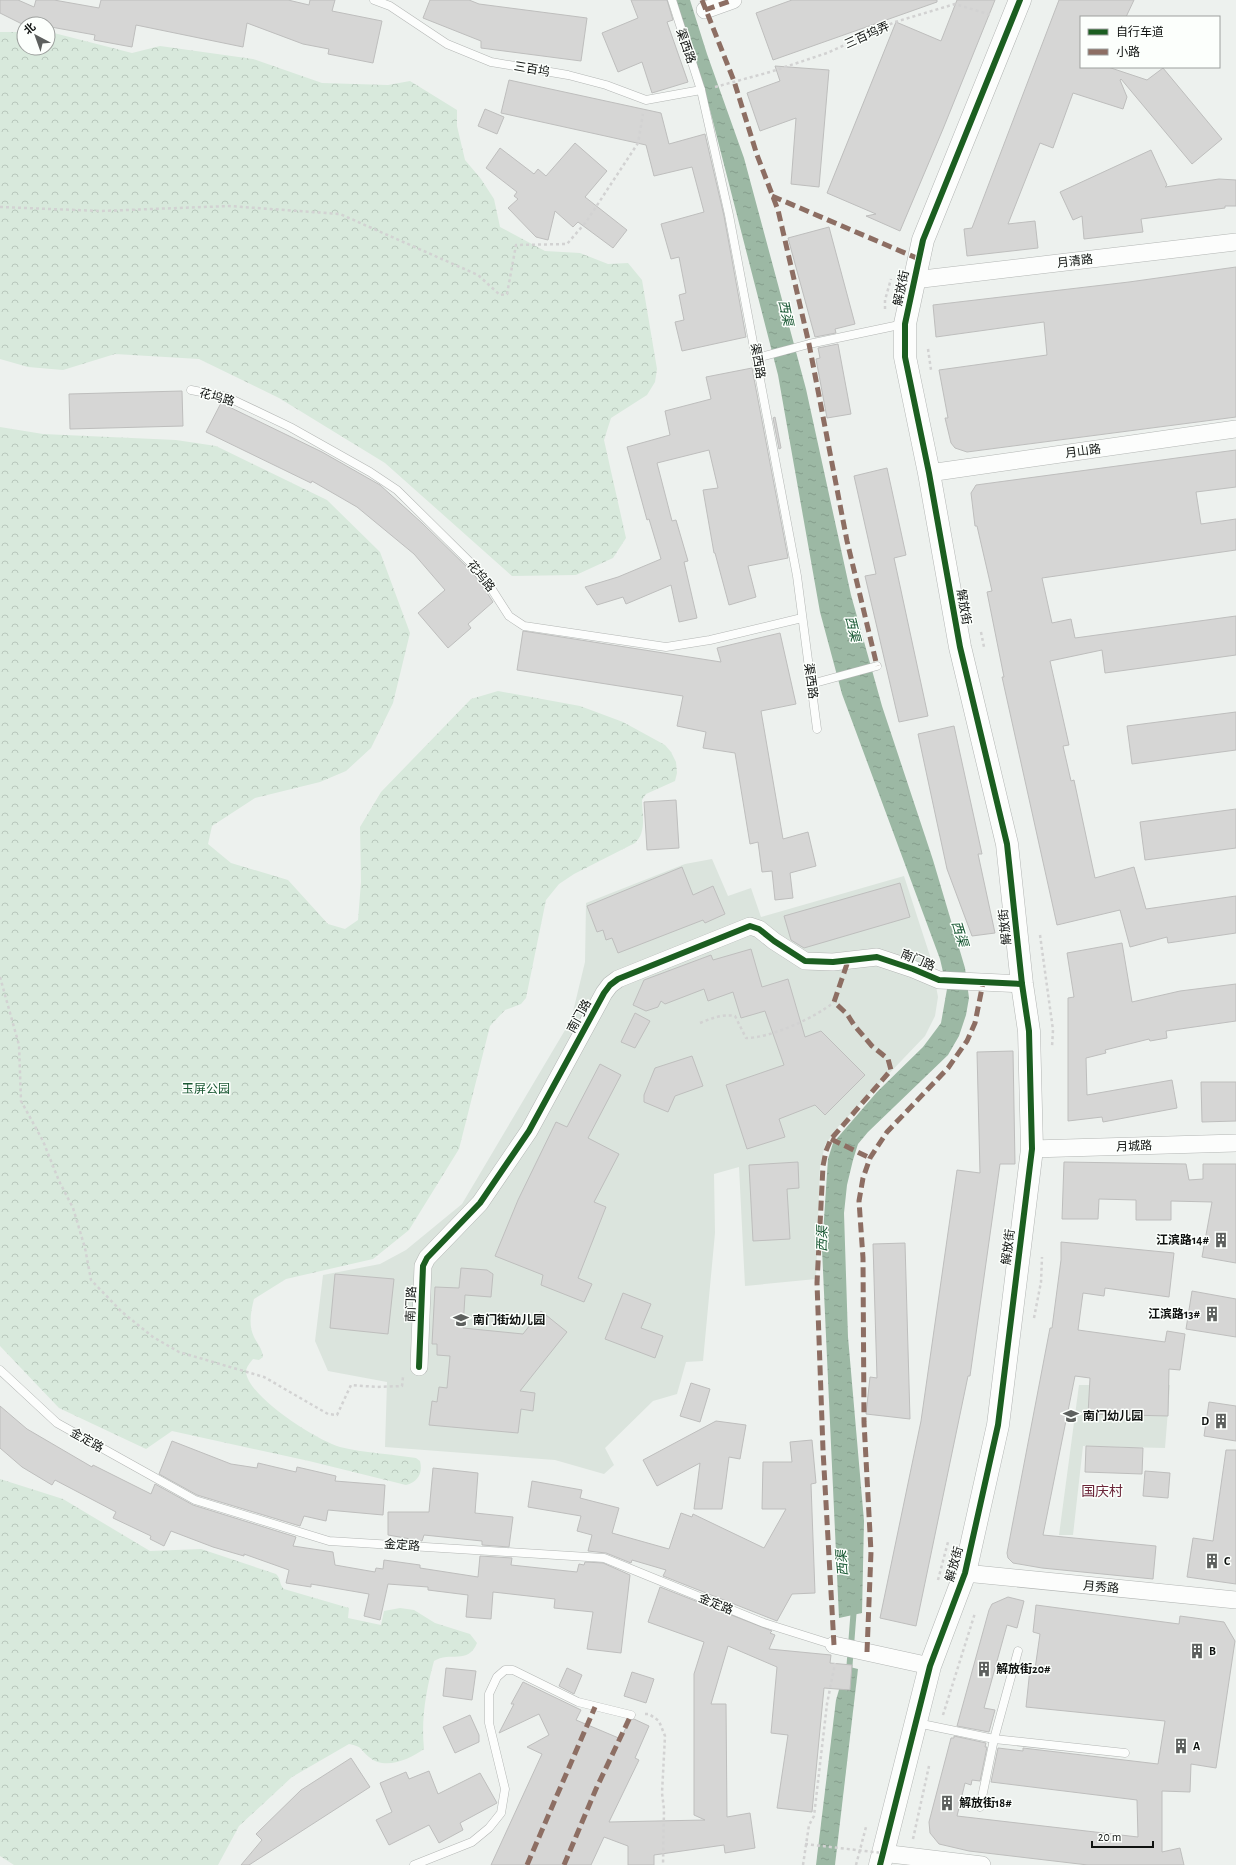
<svg xmlns="http://www.w3.org/2000/svg" width="1236" height="1865" viewBox="0 0 1236 1865" font-family="'Alegreya Sans','Noto Sans SC',sans-serif">
<style>
.built{fill:#dbe4dd}
.forest{fill:url(#forest-crowns)}
.water{fill:url(#water-ripples)}
.lines{fill:none;stroke-linecap:round;stroke-linejoin:round}
.stream{stroke:#9cb8a4;stroke-width:6}
.building{fill:#d6d6d5;stroke:#bebebd}
.lane-casing{stroke:#b3b6b4;stroke-width:9}
.street-casing{stroke:#b3b6b4;stroke-width:18}
.secondary-casing{stroke:#b3b6b4;stroke-width:23}
.path{stroke:#d2d2d2;stroke-width:2.5;stroke-dasharray:3 3;stroke-linecap:butt}
.lane{stroke:#fcfdfc;stroke-width:8}
.street{stroke:#fcfdfc;stroke-width:17}
.secondary{stroke:#fcfdfc;stroke-width:22}
.path-bridge{stroke:#d2d2d2;stroke-width:2.5;stroke-dasharray:3 3;stroke-linecap:butt}
.quiet{stroke:#8d6e63;stroke-width:5;stroke-dasharray:10 5;stroke-linecap:butt}
.cycleway-casing{stroke:#fcfffc;stroke-width:8}
.cycleway{stroke:#1b5e20;stroke-width:6}
.labels{text-anchor:middle;dominant-baseline:central;stroke-width:3;stroke-linejoin:round;paint-order:stroke}
.street-label{font-size:12px;fill:#0f1210;stroke:#fcfffc}
.park-label{font-size:12px;fill:#185732;stroke:#fcfffc}
.poi-label{font-size:12px;font-weight:bold;fill:#0f1210;stroke:#fcfffc;text-anchor:start}
.water-label{font-size:13px;font-style:italic;fill:#155530;stroke:#fcfffc}
.quarter-label{font-size:14px;fill:#6b2639;stroke:#fcfffc}
</style>
<defs>
<pattern id="forest-crowns" width="20" height="18" patternUnits="userSpaceOnUse"><rect width="20" height="18" fill="#d8e9dc"/><path d="M2 6a3 3 0 1 1 6 0M12 15a3 3 0 1 1 6 0" fill="none" stroke="#b8c7bc"/></pattern>
<pattern id="water-ripples" width="26" height="14" patternUnits="userSpaceOnUse"><rect width="26" height="14" fill="#9cb8a4"/><path d="M2 4q2-2 4 0t4 0M15 11q2-2 4 0t4 0" fill="none" stroke="#859d8c"/></pattern>
</defs>
<rect width="100%" height="100%" fill="#edf1ee"/>
<!-- built -->
<g class="built">
<path d="M712,859L728,896L751,888L761,917L904,876L931,959L938,997L935,1016L925,1036L837,1128L825,1145L820,1167L816,1279L745,1286L739,1167L714,1174L715,1233L703,1361L686,1362L677,1394L653,1401L605,1448L614,1465L604,1474L555,1460L385,1447L387,1382L328,1371L315,1341L323,1275L380,1264L406,1250L462,1204L571,1020L585,962L586,903L685,864Z"/>
<path d="M1079,1385H1170L1165,1448L1083,1446L1073,1535H1059Z"/>
</g>
<!-- forest -->
<g class="forest">
<path d="M0,32H24V48H48V32H50L132,53L160,46L253,59L322,83L388,85L410,81L457,110V126L465,160L481,179L494,199L500,227L545,251L580,253L608,264L628,263L642,280L657,369L655,382L647,395L611,418L604,440L626,538L613,558L576,575L512,576L385,463L279,398L199,359L115,354L63,370L28,367L0,359Z"/>
<path d="M0,427L43,434L176,440L216,446L327,500L380,552L410,633L393,703L371,748L346,771L320,782L255,798L212,826L208,844L231,863L288,880L328,924L345,929L358,920L361,882L360,827L381,792L471,699L498,691L580,706L623,722L665,745L671,752L676,762L677,773L675,781L646,794L642,800C642,814 647,832 635,843L574,874L559,884L546,900L526,998L521,1004L505,1010L490,1026L459,1149L409,1230L373,1259L286,1279L254,1299C251,1311 248,1325 254,1337C258,1345 262,1348 263,1357L259,1360L253,1359C250,1363 246,1367 246,1372C248,1397 318,1441 340,1447C364,1453 391,1454 416,1458L420,1461C423,1473 418,1482 406,1485L309,1461L172,1431L146,1449L59,1408L0,1346Z"/>
<path d="M0,1479L63,1499L150,1551L201,1549L276,1574C281,1578 279,1585 284,1589L349,1608L348,1618L381,1625L384,1611L400,1608L414,1610L435,1623L470,1634L477,1643C468,1665 450,1651 434,1661C426,1690 421,1719 424,1749C410,1759 385,1771 369,1757C359,1749 364,1747 349,1744L292,1777L239,1826L218,1865H14L0,1856Z"/>
</g>
<!-- water -->
<g class="water">
<path d="M674,0H690L707,54L744,158L806,389L851,595L882,706L933,860L965,968L969,998L966,1015L959,1036L948,1055L868,1132L858,1144L853,1160L847,1185L844,1213L848,1337L864,1521L862,1613L839,1618L822,1249L828,1159L833,1143L877,1092L923,1047L941,1023L947,989L940,959L842,694L820,612L778,375L710,110Z"/>
<path d="M846,1666L858,1669L835,1865H816L836,1700Z"/>
</g>
<g class="lines">
<!-- stream -->
<path class="stream" d="M849,1672L854,1607"/>
</g>
<!-- building -->
<g class="building">
<path d="M0,0H18L34,7L36,0H54L99,8L101,0H288L309,5L310,0H335L332,11L382,21L373,63L328,54L329,49L303,44L247,23L243,47L136,25L132,47L94,40L95,35L51,27L48,33V24L24,25L0,13Z"/>
<path d="M430,0H469L479,4L587,18L581,61L481,48V41L423,18Z"/>
<path d="M631,0H667L673,20L667,22L688,82L652,93L642,62L618,72L602,33L638,18Z"/>
<path d="M792,0H937V2L773,60L756,13Z"/>
<path d="M957,0H995L943,129L900,231L866,216L876,214L827,193L896,22L941,41Z"/>
<path d="M1059,0H1134L1126,17H1081V67H1108L1147,80L1163,68L1222,139L1192,164L1121,79L1120,80L1127,97L1123,109L1073,93L1053,148L1040,143L1008,224L1035,221L1038,248L967,256L964,229L972,228Z"/>
<path d="M775,66L829,70L819,187L791,184L796,118L760,131L747,93L780,81Z"/>
<path d="M509,80L661,113L669,144L705,134L724,216L746,337L682,351L675,322L684,320L679,295L686,293L679,257L671,259L661,224L704,212L692,167L654,176L646,145L501,113Z"/>
<path d="M485,109L504,117L497,134L478,126Z"/>
<path d="M575,143L607,171L585,197L627,230L613,248L578,222L573,227L555,211L548,240L536,237L508,208L518,199L514,196L517,192L486,168L500,148L534,174L538,169L546,176Z"/>
<path d="M1151,150L1167,185L1165,187L1219,179L1236,180V206H1225V208L1141,219L1143,232L1084,239L1082,216L1073,220L1060,192Z"/>
<path d="M829,227L855,324L835,329L836,333L815,337L788,238Z"/>
<path d="M1236,267V417L967,452L955,448L951,443L945,418H948L939,370L1047,355L1044,322L936,337L933,305L1129,282Z"/>
<path d="M838,344L851,414L827,418L816,359L820,358L818,348Z"/>
<path d="M752,368L788,558L748,566L756,597L729,605L715,553H714L703,490L718,488L709,450L657,463L672,521L676,520L688,561L684,562L697,618L679,622L671,585L626,604L623,597L597,605L585,587L618,577L661,559L649,519L647,520L627,447L670,435L665,411L711,399L706,377Z"/>
<path d="M182,391L183,426L70,429L69,394Z"/>
<path d="M221,403L322,452L380,485L422,523L470,570L480,582L493,602L468,624L471,628L448,648L418,613L445,590L414,554L357,507L312,481L311,483L206,432Z"/>
<path d="M775,417L781,448L779,449L773,418Z"/>
<path d="M1236,450V487L1196,492L1201,524L1236,519V550L1042,578L1052,623L1071,619L1075,638L1236,616V655L1105,673L1102,650L1050,661L1069,745L1063,746L1071,781L1074,780L1095,878L1134,867L1146,909L1236,896V933L1168,943L1167,937L1130,947L1120,910L1057,925L1002,677H1004L987,592L992,591L977,526H975L971,493L976,485Z"/>
<path d="M887,468L906,555L894,558L928,716L899,722L865,576L876,574L854,476Z"/>
<path d="M523,631L721,662L717,648L780,633L796,704L761,711L783,839L808,832L816,866L790,873L793,898L775,900L772,871L762,872L758,842L750,844L735,753L703,748L706,732L677,726L683,696L517,670Z"/>
<path d="M1236,712V750L1132,764L1127,726Z"/>
<path d="M954,726L982,854H978L995,933L972,936L947,869L918,734Z"/>
<path d="M676,800L679,848L647,850L644,802Z"/>
<path d="M1236,809V848L1145,860L1140,822Z"/>
<path d="M682,867L693,895L713,886L725,914L705,923L703,920L618,953L612,938L606,940L603,930L597,932L587,906Z"/>
<path d="M900,883L910,917L804,948L791,940L784,916Z"/>
<path d="M1122,943L1132,1002L1180,991L1236,984V1021L1166,1031L1167,1038L1150,1041L1149,1039L1105,1050L1106,1053L1086,1058L1087,1095L1172,1080L1177,1108L1103,1122L1102,1117L1068,1121V998L1074,997L1067,953Z"/>
<path d="M751,949L762,987L788,979L805,1037L821,1031L865,1075L825,1115L815,1105L779,1119L785,1137L747,1149L726,1085L784,1065L765,1011L741,1018L733,992L708,1001L704,989L665,1004L661,1001L658,1007L646,1011L633,1005L644,980L711,955L713,960Z"/>
<path d="M635,1013L650,1021L635,1048L621,1042Z"/>
<path d="M1013,1051L1015,1164H1000L970,1376H968L916,1626L880,1618L921,1421L957,1170L980,1173L977,1052Z"/>
<path d="M692,1056L703,1086L675,1096L668,1112L644,1102V1095L655,1068Z"/>
<path d="M600,1064L621,1075L588,1138L619,1154L594,1202L606,1207L578,1278L592,1284L584,1302L541,1285L543,1275L495,1256L518,1200L556,1122L567,1127Z"/>
<path d="M1201,1082H1236V1121L1202,1122Z"/>
<path d="M798,1162L799,1188L787,1189L790,1239L753,1241L749,1165Z"/>
<path d="M1064,1162L1186,1164L1189,1180L1203,1179V1164H1236V1263L1202,1257L1212,1202L1171,1201V1220H1136V1200L1099,1199L1098,1219H1062Z"/>
<path d="M1061,1242L1174,1253L1169,1297L1105,1288L1104,1296L1083,1293L1078,1330L1165,1342L1167,1331L1185,1334L1180,1370L1169,1369L1168,1416L1088,1414L1090,1378L1075,1376L1043,1535L1156,1546L1153,1579L1042,1568L1013,1563L1008,1558L1007,1553L1050,1328H1052L1061,1260Z"/>
<path d="M905,1243L910,1419L866,1414L870,1377L877,1378L873,1244Z"/>
<path d="M461,1268L487,1270L493,1274L491,1297L465,1295L463,1328L523,1334L541,1311L567,1332L520,1391L535,1393L533,1411L521,1409L518,1433L429,1425L432,1401L437,1402L439,1387L447,1388L450,1356L437,1355V1344H432L435,1287L459,1288Z"/>
<path d="M335,1274L394,1279L388,1334L330,1328Z"/>
<path d="M1192,1291L1236,1299V1337L1186,1329Z"/>
<path d="M623,1293L651,1304L641,1328L663,1336L655,1358L605,1339Z"/>
<path d="M691,1383L710,1389L700,1422L680,1416Z"/>
<path d="M1209,1402L1236,1406V1441L1204,1436Z"/>
<path d="M0,1406L27,1429L92,1467L93,1465L151,1494L155,1484L193,1505L296,1537L293,1546L333,1552L335,1565L375,1572L376,1568L383,1569L384,1560L420,1565V1568L478,1577L480,1556L512,1558L511,1565L577,1572L579,1564L584,1565L585,1562L603,1563L630,1575L621,1653L587,1649L593,1612L554,1608L555,1599L493,1592L491,1619L466,1617L468,1595L428,1590V1587L388,1584L380,1620L364,1616L369,1594L311,1584V1587L286,1583L289,1570L244,1554V1556L213,1547L171,1531L164,1546L150,1539L151,1536L113,1518L116,1512L55,1480L52,1485L22,1467L0,1448Z"/>
<path d="M716,1421L746,1425L740,1459L729,1457L722,1509H694L700,1463L657,1486L643,1460Z"/>
<path d="M812,1440L816,1483L811,1484L815,1593L792,1594L777,1621L663,1576L666,1570L632,1560L631,1563L606,1553L588,1551L592,1535L577,1531L581,1516L528,1507L532,1481L582,1490L580,1498L619,1508L612,1533L669,1549L681,1513L692,1517L693,1514L764,1548L786,1509H762L763,1462H792L790,1442Z"/>
<path d="M172,1441L231,1464L257,1468L258,1463L296,1472L297,1467L336,1476L335,1481L385,1485L383,1515L328,1510L326,1521L304,1516L300,1526L197,1495L159,1474Z"/>
<path d="M1086,1446L1143,1448L1142,1474L1085,1472Z"/>
<path d="M1226,1450H1236V1584L1187,1577L1193,1538L1213,1541Z"/>
<path d="M433,1468L478,1473L475,1513L513,1517L509,1547L482,1545V1541L424,1535L422,1541L388,1535V1512H429Z"/>
<path d="M1145,1471L1170,1473L1168,1498L1143,1496Z"/>
<path d="M660,1587L772,1631L770,1633L775,1635L769,1649L831,1655L830,1663L852,1665L850,1690L824,1688L812,1812L777,1808L788,1735L771,1733L777,1667L728,1646L711,1704H726L727,1817L750,1813L755,1848L725,1853L724,1845L654,1855V1865H628V1846L604,1837L591,1865H491L542,1754L527,1747L549,1735L539,1714L499,1733L514,1704H511L523,1682L581,1710L576,1720L621,1739L629,1720L634,1719L649,1726L635,1758L639,1760L609,1822L705,1820L694,1815V1674L704,1642L648,1622Z"/>
<path d="M1008,1597L1024,1601L1017,1628L1007,1625L984,1708L995,1710L989,1732L957,1726L989,1610L992,1604Z"/>
<path d="M1036,1605L1179,1624L1180,1616L1224,1622L1235,1641L1216,1768L1191,1764L1190,1792L1162,1791V1852L1180,1848L1184,1865H1088L969,1851L939,1844L930,1833L929,1822L951,1738H954V1736L986,1743L985,1747H987L980,1781L972,1780L971,1785L965,1783L957,1816L1138,1837L1137,1800L991,1782L998,1748L1023,1751V1748L1158,1764L1165,1721L1026,1707L1030,1669H1035L1040,1634L1033,1632Z"/>
<path d="M446,1668L476,1671L472,1700L443,1696Z"/>
<path d="M567,1668L582,1675L574,1694L559,1686Z"/>
<path d="M632,1672L654,1679L646,1703L624,1696Z"/>
<path d="M470,1715L479,1735V1742L455,1753L443,1727Z"/>
<path d="M351,1758L370,1787L249,1865H241L262,1840L256,1834L301,1790Z"/>
<path d="M429,1771L438,1794L480,1773L497,1803L460,1823L463,1830L439,1843L429,1825L389,1845L376,1820L392,1812L380,1783L406,1772L409,1779Z"/>
</g>
<g class="lines">
<defs>
<g id="lane">
<path d="M374,0L390,6L447,44L491,62L568,75L606,85L646,100L701,90"/>
<path d="M672,0L701,90L729,215L797,576L817,729"/>
<path d="M757,358L809,344L904,324"/>
<path d="M191,390L227,397L290,427L370,472L397,490L482,574L509,616L524,626L666,647L710,640L802,618"/>
<path d="M811,684L877,666"/>
<path d="M0,1370L57,1423L195,1500L329,1541L604,1558L764,1623L834,1645"/>
<path d="M917,1723L994,1739L1125,1753"/>
<path d="M980,1807L994,1739L1018,1651"/>
<path d="M414,1865L472,1842L489,1828L501,1813L505,1789L489,1723V1694L497,1677L505,1670H513L578,1702L631,1715"/>
</g>
<g id="street">
<path d="M705,10L733,0"/>
<path d="M914,280L1236,242"/>
<path d="M929,473L1236,429"/>
<path d="M1032,1149L1236,1143"/>
<path d="M419,1367L423,1266L427,1258L480,1203L529,1131L604,993L610,985L618,979L750,926L759,929L774,941L805,961L833,962L877,957L913,969L939,980L1022,984"/>
<path d="M965,1573L1236,1600"/>
<path d="M834,1645L930,1666"/>
<path d="M882,1853L982,1865"/>
</g>
<path id="secondary" d="M880,1865L930,1666L965,1573L998,1425L1032,1149L1029,1031L1022,984L1007,844L960,647L929,473L905,357V324L923,240L1020,0"/>
</defs>
<!-- lane casing -->
<use href="#lane" class="lane-casing"/>
<!-- street casing -->
<use href="#street" class="street-casing"/>
<!-- secondary casing -->
<use href="#secondary" class="secondary-casing"/>
<!-- path -->
<g class="path">
<path d="M715,87L770,72L827,53L895,22L955,4L991,15"/>
<path d="M0,207L101,211L229,206L340,214L478,275L500,295L507,294L516,245L567,244L586,222L638,143L643,114"/>
<path d="M885,309V300L891,279"/>
<path d="M928,349L931,370"/>
<path d="M981,632L984,647"/>
<path d="M1040,935L1053,1030L1052,1047"/>
<path d="M0,977L19,1045L21,1101L43,1141L59,1181L73,1208L85,1248L91,1280L122,1312L153,1337L179,1352L264,1377L328,1414L337,1415L351,1385L377,1387L402,1386L403,1377"/>
<path d="M700,1023C712,1018 722,1014 735,1016L746,1038C770,1038 815,1018 834,1002"/>
<path d="M1034,1318L1041,1282L1042,1257"/>
<path d="M938,1580L948,1542"/>
<path d="M645,1714H649L659,1721L665,1736L662,1793L664,1809L663,1865"/>
<path d="M943,1715L975,1613"/>
<path d="M913,1839L929,1766"/>
<path d="M803,1865L809,1825L814,1816L827,1704L835,1663"/>
<path d="M856,1865L866,1827"/>
</g>
<!-- lane -->
<use href="#lane" class="lane"/>
<!-- street -->
<use href="#street" class="street"/>
<!-- secondary -->
<use href="#secondary" class="secondary"/>
<!-- path-bridge -->
<path class="path-bridge" d="M805,1844L882,1853"/>
<!-- quiet -->
<g class="quiet">
<path d="M702,0L734,81L757,155L778,210L809,344L847,541L877,666"/>
<path d="M705,10L733,0"/>
<path d="M772,196L919,259"/>
<path d="M831,1139L870,1158"/>
<path d="M834,1645L823,1450L817,1283L823,1166L826,1151L831,1139L891,1070L888,1059L872,1046L854,1025L847,1014L834,1002L848,961"/>
<path d="M867,1652L871,1552L864,1422L863,1258L859,1201L863,1178L870,1158L887,1132L948,1068L967,1041L975,1023L983,983"/>
<path d="M527,1865L595,1707"/>
<path d="M564,1865L596,1789L631,1715"/>
</g>
<defs>
<g id="cycleway">
<path d="M419,1367L423,1266L427,1258L480,1203L529,1131L604,993L610,985L618,979L750,926L759,929L774,941L805,961L833,962L877,957L913,969L939,980L1022,984"/>
<path d="M880,1865L930,1666L965,1573L998,1425L1032,1149L1029,1031L1022,984L1007,844L960,647L929,473L905,357V324L923,240L1020,0"/>
</g>
</defs>
<!-- cycleway casing -->
<use href="#cycleway" class="cycleway-casing"/>
<!-- cycleway -->
<use href="#cycleway" class="cycleway"/>
</g>
<!-- icons -->
<defs>
<symbol id="building-bare" viewBox="-9 -9 18 18"><path d="M-4-6H4V6H1V3H-1V6H-4ZM-2.5-4.3h1.7v1.8h-1.7ZM.8-4.3h1.7v1.8H.8ZM-2.5-1h1.7V.8h-1.7ZM.8-1h1.7V.8H.8Z" fill="#5d605e" stroke="#fcfffc" stroke-width="2.5" paint-order="stroke"/></symbol>
<symbol id="school-bare" viewBox="-9 -9 18 18"><path d="M0-5L7-2L0 1L-7-2ZM-4 1L0 2.5L4 1V4Q0 6-4 4Z" fill="#5d605e" stroke="#fcfffc" stroke-width="2.5" paint-order="stroke"/></symbol>
</defs>
<g fill-rule="evenodd">
<use href="#building-bare" x="1210" y="1229" width="22" height="22"/>
<use href="#building-bare" x="1201" y="1303" width="22" height="22"/>
<use href="#school-bare" x="450" y="1309" width="22" height="22"/>
<use href="#school-bare" x="1060" y="1405" width="22" height="22"/>
<use href="#building-bare" x="1210" y="1410" width="22" height="22"/>
<use href="#building-bare" x="1201" y="1550" width="22" height="22"/>
<use href="#building-bare" x="1186" y="1640" width="22" height="22"/>
<use href="#building-bare" x="973" y="1658" width="22" height="22"/>
<use href="#building-bare" x="1170" y="1735" width="22" height="22"/>
<use href="#building-bare" x="936" y="1792" width="22" height="22"/>
</g>
<g class="labels">
<!-- street labels -->
<g class="street-label">
<text transform="translate(867 35) rotate(-24)">三百坞弄</text>
<text transform="translate(686 46) rotate(71)">渠西路</text>
<text transform="translate(532 69) rotate(10)">三百坞</text>
<text transform="translate(1075 261) rotate(-7)">月清路</text>
<text transform="translate(901 288) rotate(-78)">解放街</text>
<text transform="translate(758 361) rotate(80)">渠西路</text>
<text transform="translate(217 397) rotate(16)">花坞路</text>
<text transform="translate(1083 451) rotate(-8)">月山路</text>
<text transform="translate(481 576) rotate(51)">花坞路</text>
<text transform="translate(964 607) rotate(80)">解放街</text>
<text transform="translate(811 681) rotate(82)">渠西路</text>
<text transform="translate(1005 927) rotate(-96)">解放街</text>
<text transform="translate(918 960) rotate(23)">南门路</text>
<text transform="translate(579 1016) rotate(-61)">南门路</text>
<text transform="translate(1134 1146) rotate(-2)">月城路</text>
<text transform="translate(1008 1247) rotate(-83)">解放街</text>
<text transform="translate(411 1304) rotate(-88)">南门路</text>
<text transform="translate(87 1440) rotate(29)">金定路</text>
<text transform="translate(402 1545) rotate(4)">金定路</text>
<text transform="translate(954 1564) rotate(-74)">解放街</text>
<text transform="translate(1101 1587) rotate(5)">月秀路</text>
<text transform="translate(716 1604) rotate(22)">金定路</text>
</g>
<!-- park labels -->
<g class="park-label">
<text x="206" y="1089">玉屏公园</text>
</g>
<!-- poi labels -->
<g class="poi-label">
<text x="1209" y="1240" text-anchor="end">江滨路14#</text>
<text x="1200" y="1314" text-anchor="end">江滨路13#</text>
<text x="473" y="1320">南门街幼儿园</text>
<text x="1083" y="1416">南门幼儿园</text>
<text x="1209" y="1421" text-anchor="end">D</text>
<text x="1224" y="1561">C</text>
<text x="1209" y="1651">B</text>
<text x="996" y="1669">解放街20#</text>
<text x="1193" y="1746">A</text>
<text x="959" y="1803">解放街18#</text>
</g>
<!-- water labels -->
<g class="water-label">
<text transform="translate(785 313) rotate(78)">西渠</text>
<text transform="translate(852 629) rotate(76)">西渠</text>
<text transform="translate(959 934) rotate(73)">西渠</text>
<text transform="translate(823 1239) rotate(-89)">西渠</text>
<text transform="translate(843 1563) rotate(-95)">西渠</text>
</g>
<!-- quarter labels -->
<g class="quarter-label">
<text x="1102" y="1492">国庆村</text>
</g>
</g>
<!-- legend -->
<rect x="1080" y="16" width="140" height="52" fill="#fcfffc" stroke="#9da09e"/>
<rect x="1088" y="29" width="20" height="6" fill="#1b5e20" stroke="#9da09e"/>
<text x="1116" y="36" font-size="12" fill="#0f1210">自行车道</text>
<rect x="1088" y="49" width="20" height="6" fill="#8d6e63" stroke="#9da09e"/>
<text x="1116" y="56" font-size="12" fill="#0f1210">小路</text>
<!-- north arrow -->
<g transform="translate(36 36) rotate(319)"><circle r="19" fill="#fcfffc" stroke="#9da09e"/>
<path d="M0-3L7 15L0 10L-7 15Z" fill="#5d605e"/>
<text y="-6" font-size="11" font-weight="bold" text-anchor="middle" fill="#0f1210">北</text>
</g>
<!-- scale -->
<path d="M1092 1841v6h61v-6" fill="none" stroke="#0f1210" stroke-width="2"/>
<text x="1098" y="1841" font-size="12" fill="#0f1210" stroke="#fcfffc" stroke-width="3" paint-order="stroke">20 m</text>
</svg>
